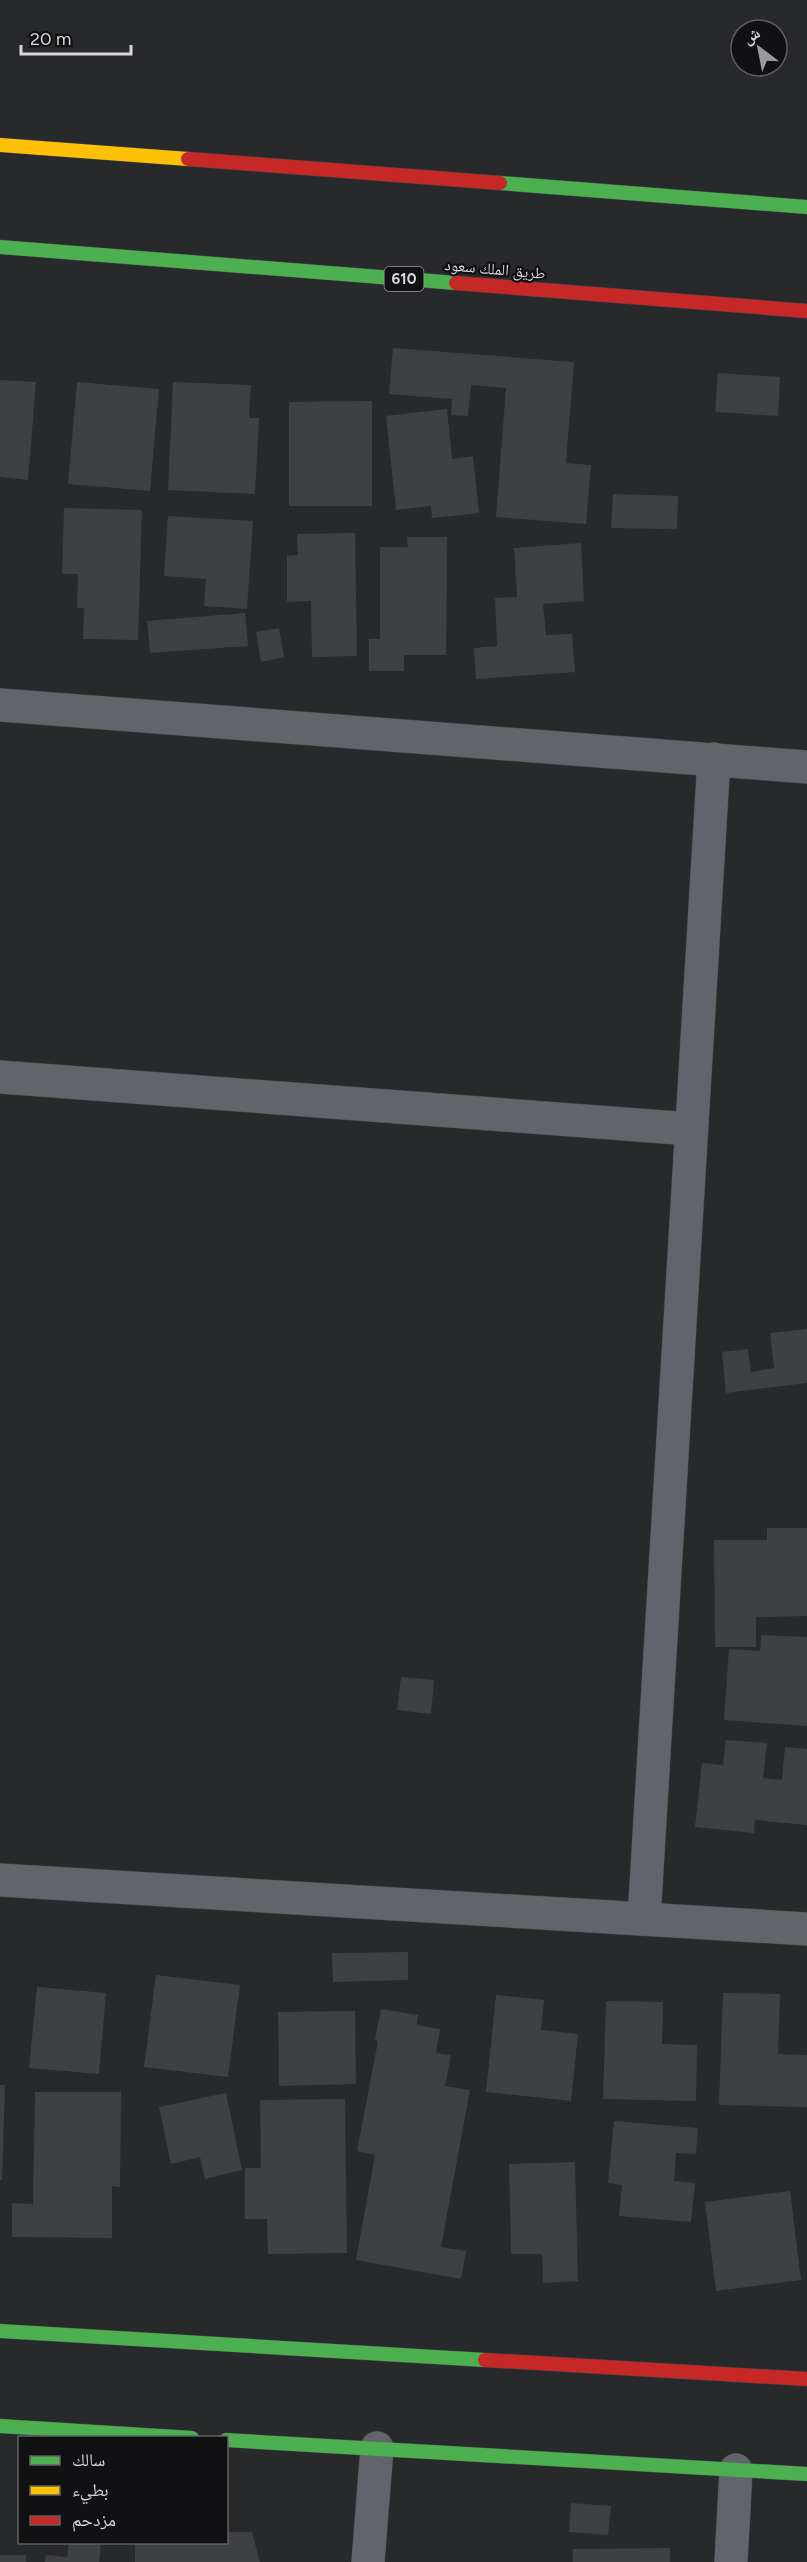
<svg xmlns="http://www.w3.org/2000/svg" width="807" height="2562" viewBox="0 0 807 2562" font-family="Figtree,'Noto Naskh Arabic',sans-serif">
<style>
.building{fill:#3f4041}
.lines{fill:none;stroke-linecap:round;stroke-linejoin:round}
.street-casing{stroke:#444546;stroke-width:34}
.fast-casing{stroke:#444546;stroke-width:15}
.slow-casing{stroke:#444546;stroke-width:15}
.jam-casing{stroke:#444546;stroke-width:15}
.street{stroke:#61646b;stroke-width:33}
.fast{stroke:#4caf50;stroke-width:14}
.slow{stroke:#ffc107;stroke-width:14}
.jam{stroke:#c62828;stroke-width:14}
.labels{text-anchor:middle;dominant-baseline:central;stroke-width:4.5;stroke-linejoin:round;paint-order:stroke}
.shield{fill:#111113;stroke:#9c9c9e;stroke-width:1.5}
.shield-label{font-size:15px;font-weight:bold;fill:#d7d7d9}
.street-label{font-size:16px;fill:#d7d7d9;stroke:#111113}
</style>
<rect width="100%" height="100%" fill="#28292a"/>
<!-- building -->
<g class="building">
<path d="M393,348L574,362L566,463L591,465L586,524L496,517L506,388L471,385L468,416L451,415L452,399L389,394Z"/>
<path d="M718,373L780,377L778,416L715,412Z"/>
<path d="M0,380L36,382L28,480L0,477Z"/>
<path d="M77,382L159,389L150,491L68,484Z"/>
<path d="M173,382L251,385L249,418H259L255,494L168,490Z"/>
<path d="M372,401V506H289V402Z"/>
<path d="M447,409L452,459L473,456L479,513L432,518L431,506L396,510L386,416Z"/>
<path d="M613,494L678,496L677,529L611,528Z"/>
<path d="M64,508L142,510L138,640L83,639L84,608H77L78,574H62Z"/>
<path d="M168,516L253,521L247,609L204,606L206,579L164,576Z"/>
<path d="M355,533L357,656L312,657L311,601L287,602V556L298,555L297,534Z"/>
<path d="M407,537H447L446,655H404V671H369V639H380V547H408Z"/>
<path d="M581,543L584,601L543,604L546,635L572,634L575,672L476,679L474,648L497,646L495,598L517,597L514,548Z"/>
<path d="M245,613L248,646L150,653L147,621Z"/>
<path d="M279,628L284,657L261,662L256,632Z"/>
<path d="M807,1329V1383L726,1393L722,1352L748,1349L751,1372L774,1368L770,1333Z"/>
<path d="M767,1528H807V1616L756,1617V1647H715L714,1540H767Z"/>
<path d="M761,1635L807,1637V1726L724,1720L729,1649L760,1651Z"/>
<path d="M401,1677L434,1680L431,1714L397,1710Z"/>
<path d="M726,1740L767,1743L763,1778L782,1780L785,1747L807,1749V1825L755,1820L754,1833L695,1827L702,1763L723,1765Z"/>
<path d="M408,1952V1980L333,1982L332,1953Z"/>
<path d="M156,1975L240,1985L228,2077L144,2067Z"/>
<path d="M37,1987L106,1993L99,2074L29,2068Z"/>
<path d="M723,1993L780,1994L778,2054L807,2055V2107L719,2105Z"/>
<path d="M496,1995L544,2000L541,2030L578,2034L571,2101L486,2092Z"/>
<path d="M606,2001L663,2002L662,2044L697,2045L696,2101L603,2099Z"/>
<path d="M381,2009L418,2015L417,2025L440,2029L436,2053L451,2055L445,2086L470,2090L441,2247L466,2251L461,2279L356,2260L375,2155L357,2151L378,2041L375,2040Z"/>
<path d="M355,2011L356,2084L279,2086L278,2012Z"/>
<path d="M0,2085H5L2,2180H0Z"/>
<path d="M35,2092H121L120,2187L112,2186V2238L12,2237V2203L33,2204Z"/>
<path d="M226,2093L242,2170L205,2179L200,2157L171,2164L159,2107Z"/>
<path d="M345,2099L347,2253L268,2254L267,2219H245V2168H261L260,2100Z"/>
<path d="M614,2121L698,2128L696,2154L676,2153L674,2181L695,2183L691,2222L619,2216L622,2185L608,2183Z"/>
<path d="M575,2162L578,2281L543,2283L542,2254H511L509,2164Z"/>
<path d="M790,2191L801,2280L716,2291L705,2202Z"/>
<path d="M571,2503L611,2506L608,2535L569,2532Z"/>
<path d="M226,2532H252L260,2562H135V2542H226Z"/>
<path d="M69,2542H101L99,2562H45L46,2555L67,2557Z"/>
<path d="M670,2548V2562H573V2549Z"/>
<rect x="0" y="2555" width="26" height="7"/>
</g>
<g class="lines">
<defs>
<g id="street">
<path d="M0,705L807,767"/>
<path d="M0,1077L691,1129"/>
<path d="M0,1880L807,1929"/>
<path d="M644,1919L714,759"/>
<path d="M368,2562L377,2448"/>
<path d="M731,2562L736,2470"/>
</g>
<g id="fast">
<path d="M500,183L807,207"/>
<path d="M0,247L456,283"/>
<path d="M0,2331L485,2360"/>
<path d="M0,2426L192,2438"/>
<path d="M226,2440L807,2474"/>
</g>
<path id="slow" d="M0,145L188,159"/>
<g id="jam">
<path d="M188,159L500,183"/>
<path d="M456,283L807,311"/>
<path d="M485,2360L807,2379"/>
</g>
</defs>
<!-- street casing -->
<use href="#street" class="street-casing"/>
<!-- fast casing -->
<use href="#fast" class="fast-casing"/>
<!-- slow casing -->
<use href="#slow" class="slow-casing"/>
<!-- jam casing -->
<use href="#jam" class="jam-casing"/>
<!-- street -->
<use href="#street" class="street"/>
<!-- fast -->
<use href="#fast" class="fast"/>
<!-- slow -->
<use href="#slow" class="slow"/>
<!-- jam -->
<use href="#jam" class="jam"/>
</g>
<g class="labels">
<!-- shield labels -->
<rect class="shield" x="384.5" y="267" width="39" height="24" rx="4.5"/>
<g class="shield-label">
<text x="404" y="279">610</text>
</g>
<!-- street labels -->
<g class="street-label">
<text transform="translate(495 269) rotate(5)">طريق الملك سعود</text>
</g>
</g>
<!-- legend -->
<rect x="18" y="2436" width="210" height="108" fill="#111113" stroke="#606062" stroke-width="1.5"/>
<rect x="30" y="2456" width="30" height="9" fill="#4caf50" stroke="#606062" stroke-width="1.5"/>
<text x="72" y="2466" font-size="18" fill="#d7d7d9">سالك</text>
<rect x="30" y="2486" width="30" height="9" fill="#ffc107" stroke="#606062" stroke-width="1.5"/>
<text x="72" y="2496" font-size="18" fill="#d7d7d9">بطيء</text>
<rect x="30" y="2516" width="30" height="9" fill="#c62828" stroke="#606062" stroke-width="1.5"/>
<text x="72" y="2526" font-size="18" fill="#d7d7d9">مزدحم</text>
<!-- north arrow -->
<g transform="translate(759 48) rotate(328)"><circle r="28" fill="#111113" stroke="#606062" stroke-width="1.5"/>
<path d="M0-4.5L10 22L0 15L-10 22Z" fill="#9a9a9c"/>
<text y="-9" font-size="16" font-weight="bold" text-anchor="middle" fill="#d7d7d9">ش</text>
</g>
<!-- scale -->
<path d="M21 45v9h110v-9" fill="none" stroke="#d7d7d9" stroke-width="3"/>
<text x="30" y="45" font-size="18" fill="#d7d7d9" stroke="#111113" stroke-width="4.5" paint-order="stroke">20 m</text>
</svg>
